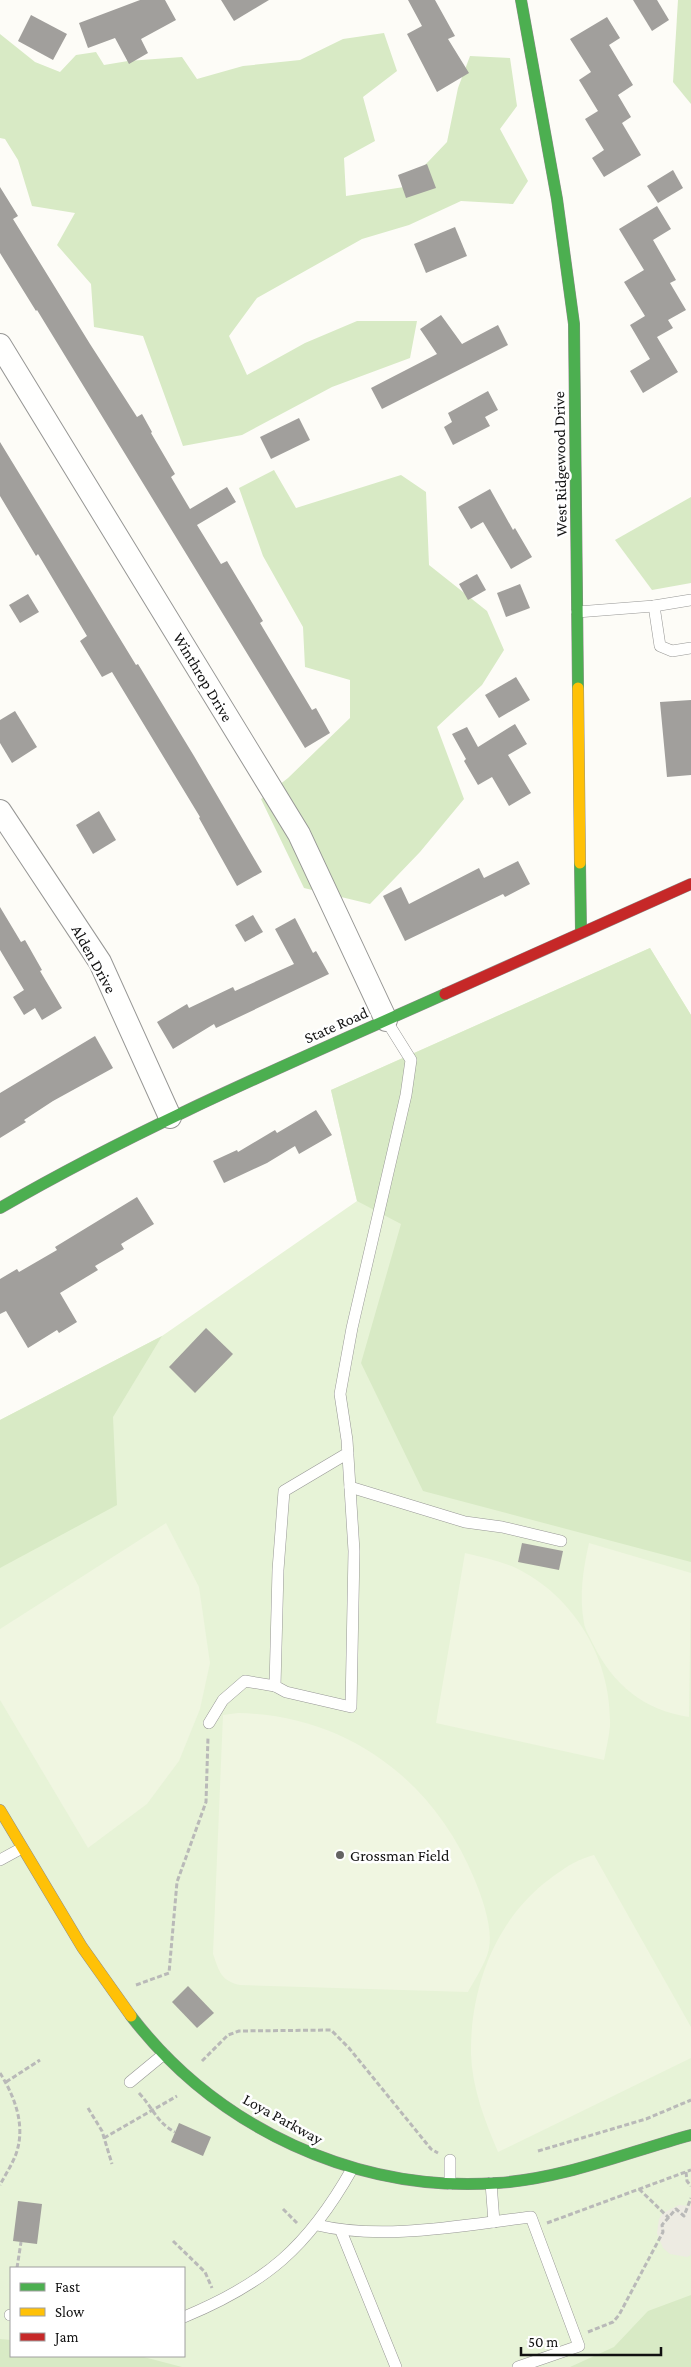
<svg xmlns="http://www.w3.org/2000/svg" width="691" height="2367" viewBox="0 0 691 2367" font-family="'Crimson Pro',serif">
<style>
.green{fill:#e7f3d7;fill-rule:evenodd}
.forest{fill:#d8eac5}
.pitch{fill:#f0f6e1}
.plaza{fill:#edebe2}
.building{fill:#a19f9c}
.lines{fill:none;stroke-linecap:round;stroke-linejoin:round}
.lane-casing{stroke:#979795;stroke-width:12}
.street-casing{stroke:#979795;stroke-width:24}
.fast-casing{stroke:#8e8d8b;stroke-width:12}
.slow-casing{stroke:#8e8d8b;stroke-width:12}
.jam-casing{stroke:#8e8d8b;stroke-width:12}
.path{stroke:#b9b9b8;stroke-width:3;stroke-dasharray:5 2.5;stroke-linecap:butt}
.lane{stroke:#fffffe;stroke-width:11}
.street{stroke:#fffffe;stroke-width:22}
.fast{stroke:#4caf50;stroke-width:11}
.slow{stroke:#ffc107;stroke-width:11}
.jam{stroke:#c62828;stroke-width:11}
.poi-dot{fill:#646362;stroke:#fff;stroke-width:2}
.labels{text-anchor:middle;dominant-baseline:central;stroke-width:5;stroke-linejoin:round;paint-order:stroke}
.street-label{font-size:16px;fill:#111;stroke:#fff}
.poi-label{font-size:16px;fill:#111;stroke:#fff;text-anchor:start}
</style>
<rect width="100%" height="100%" fill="#fdfcf7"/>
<!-- green -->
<path class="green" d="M650,948L691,1015V2367H0V1420L162,1336L357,1201L331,1090ZM11,2268H184V2356H11Z"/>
<!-- forest -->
<g class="forest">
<path d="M678,0H691V104L673,82Z"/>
<path d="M384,33L397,71L363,97L375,141L344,158L346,196L404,187L447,142L458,88L470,56L510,58L517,106L500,129L528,181L513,204L461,201L409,225L362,239L257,298L229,336L247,375L305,343L357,321H417L410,358L332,387L242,435L183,446L143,336L94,327L91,284L57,245L75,213L32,206L18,160L5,139L0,138V34L35,62L60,72L76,55L96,52L104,65L128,61L182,57L197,79L243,66L300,60L343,39Z"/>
<path d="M274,470L296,508L401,475L426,492L429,565L487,611L504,650L482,685L437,727L464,799L420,852L370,904L304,888L261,799L288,778L350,718V680L305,667L303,627L263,556L239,488Z"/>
<path d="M691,497V583L652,590L615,540Z"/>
<path d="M650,948L691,1015V1562L423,1491L361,1363L401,1224L357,1201L331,1090Z"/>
<path d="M162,1336L113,1417L117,1505L0,1568V1420Z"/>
<path d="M691,2295V2367H570L614,2347L648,2311Z"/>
<path d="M0,2339L11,2340V2356H140L182,2367H0Z"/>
</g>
<!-- pitch -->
<g class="pitch">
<path d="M166,1523L199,1587L210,1663L200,1709L179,1761L147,1804L88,1848L0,1700V1629Z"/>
<path d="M589,1543L691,1573L689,1717C644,1710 613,1685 593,1644C590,1637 585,1630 584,1623C579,1595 583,1570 589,1543Z"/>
<path d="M465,1553C482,1557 500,1561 516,1568C575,1597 612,1660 610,1726C609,1737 606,1749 604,1760L436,1723Z"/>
<path d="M238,1713C346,1715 433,1779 474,1878C482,1897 493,1928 489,1948C487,1961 474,1981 468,1992L240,1985C221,1981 219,1971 213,1954L223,1715Z"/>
<path d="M594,1855L691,2027V2058L498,2152C485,2121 472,2088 471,2054C470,1987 496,1918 551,1878C568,1866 574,1861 594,1855Z"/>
</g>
<!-- plaza -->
<path class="plaza" d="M679,2205L691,2206V2255L687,2257L670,2254L663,2248L657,2233L659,2219L663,2213Z"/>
<!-- building -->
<g class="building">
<path d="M140,0H165L176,20L141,39L148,53L129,64L115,38L88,48L79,23Z"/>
<path d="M221,0H269L234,21Z"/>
<path d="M408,0H435L455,36L448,39L469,73L437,92L407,34L422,26Z"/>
<path d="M633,0H657L669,20L652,31Z"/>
<path d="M31,15L67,34L53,60L18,41Z"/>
<path d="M607,17L620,38L609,45L633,85L618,95L631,117L622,123L641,155L604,177L592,158L604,150L585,119L598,111L579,80L591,72L570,39Z"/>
<path d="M427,164L436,188L406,198L398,175Z"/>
<path d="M673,170L683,188L658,203L647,186Z"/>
<path d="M0,187L18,216L13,219L90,344L137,417L142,414L152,432L151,433L175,474L171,477L190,509L227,487L236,502L197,525L221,564L227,561L263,621L260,623L312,710L316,708L330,733L305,748L37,310L36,311L0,253Z"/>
<path d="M657,206L671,229L653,240L676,280L670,283L686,310L668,320L673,328L657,337L678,372L643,393L630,371L650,359L630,325L645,316L624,282L644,270L619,229Z"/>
<path d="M455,227L467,256L426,273L414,244Z"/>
<path d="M441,315L462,344L498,325L508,345L382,409L371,388L437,354L420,329Z"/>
<path d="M488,391L498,410L485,417L490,426L453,445L444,427L452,422L448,413Z"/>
<path d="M299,418L310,440L271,459L260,437Z"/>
<path d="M0,442L136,665L138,664L194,756L262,872L237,886L199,818L200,817L112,672L102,677L80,641L87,636L38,554L36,556L0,496Z"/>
<path d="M490,489L513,530L515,528L532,557L511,569L483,522L471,529L458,507Z"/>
<path d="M477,574L486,590L468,600L459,584Z"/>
<path d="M520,584L530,608L506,617L497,593Z"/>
<path d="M28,594L39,612L20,623L9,605Z"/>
<path d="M516,677L530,700L499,718L485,695Z"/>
<path d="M691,700V775L667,777L660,702Z"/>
<path d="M15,711L37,747L12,763L0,743V720Z"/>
<path d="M515,724L527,744L508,755L531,793L509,806L492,777L478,785L464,761L466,759L452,734L467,727L478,747Z"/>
<path d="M99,811L116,840L93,854L76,825Z"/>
<path d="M518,861L530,884L505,897L503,894L405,941L383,896L401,887L409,904L479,868L484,878Z"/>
<path d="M0,907L21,942L25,940L42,970L40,971L62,1008L42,1020L35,1008L24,1015L13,997L24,990L0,950Z"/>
<path d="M253,915L263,932L245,942L235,925Z"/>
<path d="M295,918L313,953L316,951L329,974L216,1028L214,1024L173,1049L157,1022L187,1004L189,1008L233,987L235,991L294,964L275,929Z"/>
<path d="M95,1036L113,1068L53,1101L24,1120L26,1122L0,1138V1093Z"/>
<path d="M316,1110L332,1135L299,1154L295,1146L267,1163L224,1183L213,1161L237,1150L238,1152L275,1130L277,1133Z"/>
<path d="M137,1197L154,1224L121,1244L124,1249L95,1266L98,1270L60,1293L77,1322L59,1333L57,1330L28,1348L6,1311L0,1314V1279L17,1269L19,1272L57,1250L55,1247Z"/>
<path d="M206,1328L233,1354L195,1393L169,1367Z"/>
<path d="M522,1543L563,1551L559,1570L518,1562Z"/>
<path d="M188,1986L214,2013L197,2028L172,2002Z"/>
<path d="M179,2123L211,2137L203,2156L171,2142Z"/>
<path d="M18,2201L42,2204L37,2244L13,2241Z"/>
</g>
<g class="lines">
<defs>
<g id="lane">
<path d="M654,606L660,646L672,651L691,648"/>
<path d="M577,612L654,606L691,600"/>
<path d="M348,1453L284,1491L278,1570L275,1686L286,1692L351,1707L354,1551L347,1440L340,1394L352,1328L406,1095L411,1060L386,1020"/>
<path d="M350,1487L465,1522L502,1527L561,1541"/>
<path d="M209,1723L223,1700L245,1681L275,1686"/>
<path d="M0,1860L22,1848"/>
<path d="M130,2082L164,2054"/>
<path d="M491,2183L494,2222"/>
<path d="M450,2184V2160"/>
<path d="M317,2225C383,2241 463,2225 531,2217L579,2346L518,2367"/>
<path d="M341,2231L396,2367"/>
<path d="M10,2315H11"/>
<path d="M184,2317C266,2283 308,2247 352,2169"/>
</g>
<g id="street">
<path d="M0,345L299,834L386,1020"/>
<path d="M0,811L100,962L170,1117"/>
</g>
<g id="fast">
<path d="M521,0L557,199L574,324L578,688"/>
<path d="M580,863L581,932"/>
<path d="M0,1208C143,1125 295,1061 445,994"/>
<path d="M131,2016C217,2128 356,2193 497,2183C563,2179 628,2152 691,2135"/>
</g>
<g id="slow">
<path d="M578,688L580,863"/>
<path d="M0,1810L82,1947L131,2016"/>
</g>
<path id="jam" d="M445,994L691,884"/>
</defs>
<!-- lane casing -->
<use href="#lane" class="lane-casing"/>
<!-- street casing -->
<use href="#street" class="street-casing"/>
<!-- fast casing -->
<use href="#fast" class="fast-casing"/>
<!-- slow casing -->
<use href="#slow" class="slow-casing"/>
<!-- jam casing -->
<use href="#jam" class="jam-casing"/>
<!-- path -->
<g class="path">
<path d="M136,1985L169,1973L177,1882L206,1802L208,1737"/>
<path d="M202,2061L228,2035L239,2031L331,2030L349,2048L431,2149L438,2153"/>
<path d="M0,2073C15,2097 26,2126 16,2154C12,2165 5,2175 0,2185"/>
<path d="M6,2082L40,2060"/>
<path d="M139,2093C153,2108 157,2123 175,2132"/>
<path d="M88,2108L102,2131L112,2164"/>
<path d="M104,2138L177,2096"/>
<path d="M538,2151L646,2119L691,2100"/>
<path d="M686,2172L687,2181L691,2186"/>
<path d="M639,2189L669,2218"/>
<path d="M283,2209L297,2223"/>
<path d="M547,2223L691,2170"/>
<path d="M173,2241L205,2272L212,2288"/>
<path d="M17,2268L21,2242"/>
<path d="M588,2332L613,2322L619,2315L663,2232L662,2225L676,2209L684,2216L691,2198"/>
</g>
<!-- lane -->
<use href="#lane" class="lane"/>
<!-- street -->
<use href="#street" class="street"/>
<!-- fast -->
<use href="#fast" class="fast"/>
<!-- slow -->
<use href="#slow" class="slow"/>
<!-- jam -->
<use href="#jam" class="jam"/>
</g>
<!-- markers -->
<circle class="poi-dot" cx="340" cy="1855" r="5"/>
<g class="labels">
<!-- street labels -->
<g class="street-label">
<text transform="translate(560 464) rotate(-91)">West Ridgewood Drive</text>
<text transform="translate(203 677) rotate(59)">Winthrop Drive</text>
<text transform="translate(94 959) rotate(61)">Alden Drive</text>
<text transform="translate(336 1025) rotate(-24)">State Road</text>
<text transform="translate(283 2119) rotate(29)">Loya Parkway</text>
</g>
<!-- poi labels -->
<g class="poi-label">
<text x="350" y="1855">Grossman Field</text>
</g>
</g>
<!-- legend -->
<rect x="10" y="2267" width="175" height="90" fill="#ffffff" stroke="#a0a0a0"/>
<rect x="20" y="2283" width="25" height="8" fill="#4caf50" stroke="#a0a0a0"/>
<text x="55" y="2292" font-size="15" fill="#111111">Fast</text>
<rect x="20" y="2308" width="25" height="8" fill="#ffc107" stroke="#a0a0a0"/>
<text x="55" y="2317" font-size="15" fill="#111111">Slow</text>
<rect x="20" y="2333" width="25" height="8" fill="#c62828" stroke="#a0a0a0"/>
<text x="55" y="2342" font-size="15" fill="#111111">Jam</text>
<!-- scale -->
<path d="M521 2347v8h140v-8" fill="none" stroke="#111111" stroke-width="2.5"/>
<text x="528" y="2347" font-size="15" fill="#111111" stroke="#ffffff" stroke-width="4" paint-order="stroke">50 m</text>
</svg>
